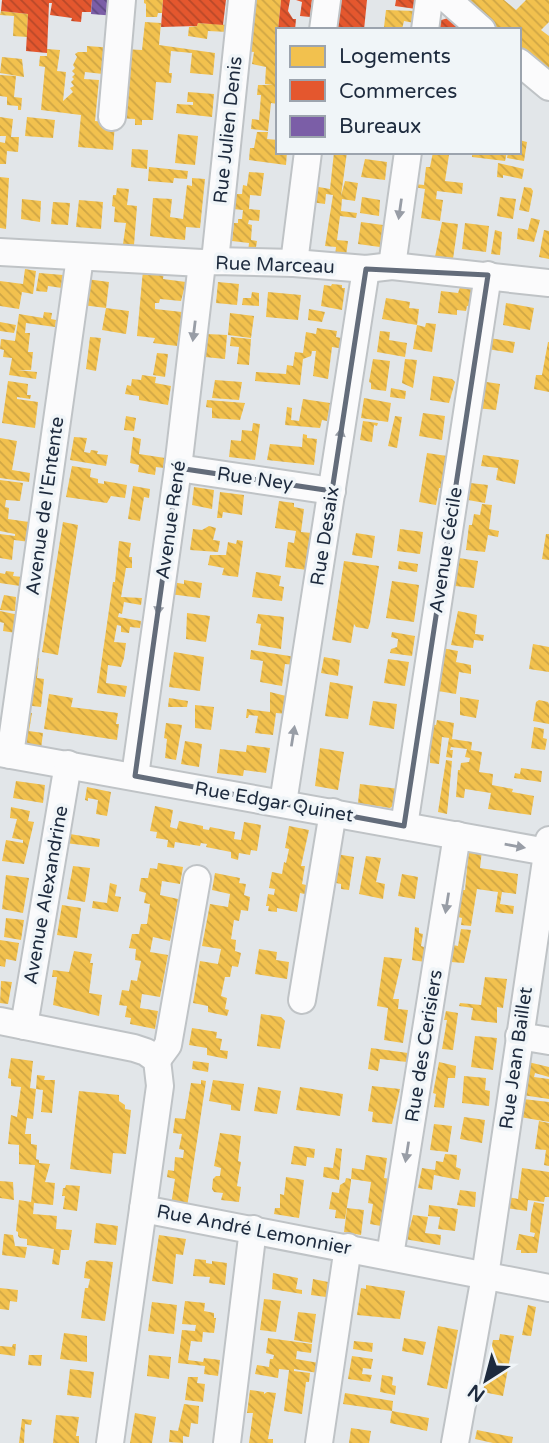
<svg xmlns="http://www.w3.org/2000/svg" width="549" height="1443" viewBox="0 0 549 1443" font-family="'Varela Round',sans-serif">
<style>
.homes{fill:url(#homes-back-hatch)}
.shops{fill:url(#shops-back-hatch)}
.offices{fill:url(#offices-back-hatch)}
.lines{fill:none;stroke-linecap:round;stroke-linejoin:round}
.minor-casing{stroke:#bfc3c6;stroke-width:30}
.minor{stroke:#fbfbfc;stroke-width:26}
.oneway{fill:#989da6}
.marked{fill:none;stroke:#636c7a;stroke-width:5;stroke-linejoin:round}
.labels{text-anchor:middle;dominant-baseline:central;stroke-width:7;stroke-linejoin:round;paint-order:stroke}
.street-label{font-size:19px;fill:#1e2b3e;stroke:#f0f5f8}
</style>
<defs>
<pattern id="homes-back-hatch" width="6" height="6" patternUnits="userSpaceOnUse" patternTransform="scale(1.75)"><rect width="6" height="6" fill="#f2c14e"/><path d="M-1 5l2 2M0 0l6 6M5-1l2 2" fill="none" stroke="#cfa645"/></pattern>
<pattern id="shops-back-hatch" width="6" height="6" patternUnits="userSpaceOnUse" patternTransform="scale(1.75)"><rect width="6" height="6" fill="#e4572e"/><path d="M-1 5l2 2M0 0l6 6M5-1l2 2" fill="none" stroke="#b84829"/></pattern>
<pattern id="offices-back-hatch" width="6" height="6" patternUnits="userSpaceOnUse" patternTransform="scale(1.75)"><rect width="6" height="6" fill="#7b5ea7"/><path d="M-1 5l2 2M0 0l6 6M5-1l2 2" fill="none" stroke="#5e4a82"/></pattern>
</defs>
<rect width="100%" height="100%" fill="#e2e6e9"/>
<!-- homes -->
<g class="homes">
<path d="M144,0H163L162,13H158L157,17H146V4L144,3Z"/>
<path d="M253,0H281L278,30V104L271,103L268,131L251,129L252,119L259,120L261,95H257L258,85H273L265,84L266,67L252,64L254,52L248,51Z"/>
<path d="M461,0H504L516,10L526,0H549V22L541,30L549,36V76L519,51V30H494Z"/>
<path d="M386,10L416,11L414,23L404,21L402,29L384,27Z"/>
<path d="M1,11L28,14L27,37L13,36L14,16L0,15Z"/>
<path d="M145,22L161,23L159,45L215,53L213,75L190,73L192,53L171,51L169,73H172L171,83L156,82L153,120H142V125H135V119L117,118L123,49L142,50Z"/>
<path d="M198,23L229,25L228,32L208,31L207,39L188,36L189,27L197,26Z"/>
<path d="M87,46L114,48L112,75L85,72L84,79L99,80L95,121L115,123L113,150L78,147L81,115L41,110L45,67L39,66L40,56H47V49L60,50L57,71L66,72L63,101L73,92L70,88L74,86L71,82L74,79L72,77L75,74L72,71L75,68L73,65L77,57L75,54L78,52H87Z"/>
<path d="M2,57L22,59L24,77L0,73Z"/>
<path d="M0,75L16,76L14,97L22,98L21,110H18V106L7,105V97L0,96Z"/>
<path d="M188,92L214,94L212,117L176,113L177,104L193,105V102H187Z"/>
<path d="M0,117L13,119L11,137H19L18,152L7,151L6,164H0V142L5,143L6,136H0Z"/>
<path d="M27,117L55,120L53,138L25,136Z"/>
<path d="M257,132H268L267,139L278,140V152H287L286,165L249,160L250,148H254Z"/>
<path d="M178,134L198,136L195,165L175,163Z"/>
<path d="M519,140L527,142L524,161L507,158L508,152H519Z"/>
<path d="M132,149L148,150L147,169L131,167Z"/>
<path d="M334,152H347L341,196L345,181L358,183L355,201L342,199L341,211L357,213L356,218L340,216L337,240L348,241L346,256H335L336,247L325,246L333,195L326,194L325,204L311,202L313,186L330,189Z"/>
<path d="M433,152H452L451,155H449L445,181L463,183L462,194L437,191L436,199L443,200L440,221L421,218L425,189L414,187V184L424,185L426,167H430Z"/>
<path d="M472,152H507L505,161L472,157Z"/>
<path d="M365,159L387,162L385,180L361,177Z"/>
<path d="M498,163L524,169L522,179L503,175V178L497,177Z"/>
<path d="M149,167L188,171L187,179L174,178L173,183L148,181Z"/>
<path d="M249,172L264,173L261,196L250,195L249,209L260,210L259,221L249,220L248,224L252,225L251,240L257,241L255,253H248L249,243L232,241L234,223H238V219H242L243,210L233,209L235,194H242L243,185L247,186Z"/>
<path d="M0,177L9,178L6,229L0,228Z"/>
<path d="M192,178L205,179L200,228L186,227L185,240L150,236L153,198L172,199L170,217L183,219L187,185L192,186Z"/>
<path d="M524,187L531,188L533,191L529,212L519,210Z"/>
<path d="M117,188L129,189L127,205L137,206L134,245L123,244L126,223L114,222L115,207L112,206L113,195H116Z"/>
<path d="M362,197L380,200L379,216L360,213Z"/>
<path d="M500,197L516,199L513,219L497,216Z"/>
<path d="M22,199L41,201L40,222L21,219Z"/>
<path d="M79,200L103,202L101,229L76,227Z"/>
<path d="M53,202L70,203L68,225L51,224Z"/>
<path d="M531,218L540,220L534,242L517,239L518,228L528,230Z"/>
<path d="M361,222L383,225L380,247L358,244Z"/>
<path d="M442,222L458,224L453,259L435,257Z"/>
<path d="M465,223L489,226L486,252L462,249Z"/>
<path d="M495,230L502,232L500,255L491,254Z"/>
<path d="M544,230L549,231V259L539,257Z"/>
<path d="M25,269L36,271L33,294L22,292L19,309L0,306V281L23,284Z"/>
<path d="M143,270L164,271L163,279L186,282L181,301L160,299L159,303H155V309L182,312L177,346L153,343L155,338L137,336Z"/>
<path d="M39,273L63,275L62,288L48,286L47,292L36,291Z"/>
<path d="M86,279L109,282L106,308L82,305Z"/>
<path d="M218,282L239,284L237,305L216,303Z"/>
<path d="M332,284L342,285V288H345L342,310L321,306L324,285L331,286Z"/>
<path d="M460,287L477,290L474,307L467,306L466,311L457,310V315L438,313L441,291L458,293Z"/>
<path d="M252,292L259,293V306L242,305L243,298H251Z"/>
<path d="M268,292L301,295L298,320L266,317Z"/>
<path d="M386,298L410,302L409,308L419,309L417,325L382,319Z"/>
<path d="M506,303L534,308L530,330L503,325Z"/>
<path d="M106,308L129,311L126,334L102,330Z"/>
<path d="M309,309L325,312L322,322L308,320Z"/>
<path d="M44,312L52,313L51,319L56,320L55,327L26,323L25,333H30L28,352H33L31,370H17L37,372L36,379L9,375L12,358L3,357L4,350L0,349L1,339L15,341L19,314L43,318Z"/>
<path d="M230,313L254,316L251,338L228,335Z"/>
<path d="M0,322L16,325L14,333L0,331Z"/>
<path d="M426,323L436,324L432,352L413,349L417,325L425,327Z"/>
<path d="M317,328L337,331L336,337L346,339L345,349L332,347L328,379L313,376L316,351H312L311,356L303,359L300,385L255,381L256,372L286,374L287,365L293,366L295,352L303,353L306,332L316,334Z"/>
<path d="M380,331L390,332L389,340L407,343L405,357L377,352Z"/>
<path d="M207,334L227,335L225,359L205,357Z"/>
<path d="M90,337L101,338L96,371L86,369Z"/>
<path d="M231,337L251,339L249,365L237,364L239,347L230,346Z"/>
<path d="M489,338L515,342L513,353L487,349Z"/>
<path d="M548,342H549V392L534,389L536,375H542Z"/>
<path d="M157,353L168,354L165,377L153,375Z"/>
<path d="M373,359L390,361L386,391L371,389V383L369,382Z"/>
<path d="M405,359L417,360L413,388L402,383Z"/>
<path d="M142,375L156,377L155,383L171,386L168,405L139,400V396L125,394L127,385L131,386L132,379L141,380Z"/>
<path d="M433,376L452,379L455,382L449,403L430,400Z"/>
<path d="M215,380L242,382L239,400L212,398Z"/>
<path d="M8,381L28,384L27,395H31L30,399L17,397V399L38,402L35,428L2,423Z"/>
<path d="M480,381L500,384L496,410L476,408Z"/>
<path d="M391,388L406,391L405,399L390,397Z"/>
<path d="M364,398L391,403L388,422L361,418Z"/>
<path d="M303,399L330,403L327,421L322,420L320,428L285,425L287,407L292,408L291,420L299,421Z"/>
<path d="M207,400L245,403L240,420L212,418V408L206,407Z"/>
<path d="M423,413L445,416L442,440L419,436Z"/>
<path d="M126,416L136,418L134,431L124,430Z"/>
<path d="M395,416L402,417L397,448L388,446Z"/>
<path d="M363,421L378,423L377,426L374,425L372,442L360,440Z"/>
<path d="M253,423L260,424L255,460L229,457L231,440L241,441L242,430L252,431Z"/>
<path d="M303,434L307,435V438L317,439L314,465L267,460L270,444L302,447Z"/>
<path d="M74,437L87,438L84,452L90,453L91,450L98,451L97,454L108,455L106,466L70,460Z"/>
<path d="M133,437L141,439L139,454L165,458L164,468L156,467L155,475L138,472L139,465L130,463Z"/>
<path d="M0,438L17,441L12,470L30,473L29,482L0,478Z"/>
<path d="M427,453L447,456L442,488H439L436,505L419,502Z"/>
<path d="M483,455L519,460L515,484L496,480L498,468L481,466Z"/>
<path d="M72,466L91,469L90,477L98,479V483L104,484V481L127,485L125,498L111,496L107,503L66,497Z"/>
<path d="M0,480L23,483L20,501L6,500L5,507L9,508L8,519L29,522L27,535L31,536L30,542L14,540L12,560L0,558V534L15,536V534L0,531Z"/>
<path d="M470,483L488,485L485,503L468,500Z"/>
<path d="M133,486L150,489L149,498L144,497L140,521L128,519Z"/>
<path d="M194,487L214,490L212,509L192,505Z"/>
<path d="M220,492L244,495L242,515L223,512L222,518H217Z"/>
<path d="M279,501L294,503V507L304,509L301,532L312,533L307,570L285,567L288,542L294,543L296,531L275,528Z"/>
<path d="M482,504L492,505L489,529L499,531L498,537L488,535L485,552L466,550L469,525H472L474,514L480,515Z"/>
<path d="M63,522L78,525L58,655L42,652Z"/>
<path d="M209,526L216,528L213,540L220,541L218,552L190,550L193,529L202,530Z"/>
<path d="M400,529L423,532L420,554L397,551Z"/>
<path d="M356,533L375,536L372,558L352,555Z"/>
<path d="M546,534H549V560L542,559Z"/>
<path d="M237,540L243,541L238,577L222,575L224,568L208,565L210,555H226L228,542L236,544Z"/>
<path d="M119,541L131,543L129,557H132V568H126L121,597L142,598L141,605L124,602L122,614L119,613L118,617L141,621L140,628L130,627L129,633L121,632V626L117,625L114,642L126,643L124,658L121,667L108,665L106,683L127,686L125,697L97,693L113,582H115Z"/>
<path d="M459,558L478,561L474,588L455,586Z"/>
<path d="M344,561L379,566L370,623L368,629L356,627L354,624L351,643L332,640Z"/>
<path d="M399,561L418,564L417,572L398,569Z"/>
<path d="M6,571L14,572L13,576L22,577L20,586L0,583V573L5,574Z"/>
<path d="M256,572L281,576L279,586L284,587L282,601L252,597Z"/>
<path d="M184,580L202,583L200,598L170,594L172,582L184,584Z"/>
<path d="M392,581L419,585L414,622L386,618Z"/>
<path d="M4,595L16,597L15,611L0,610Z"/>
<path d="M0,611L19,615L16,633L3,631L4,623L0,622Z"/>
<path d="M458,611L477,615L475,634L484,635L483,641L474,640L473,648L451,645Z"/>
<path d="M187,613L210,616L206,642L186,639Z"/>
<path d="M258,614L284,617L281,649L258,645L261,624L256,623Z"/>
<path d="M392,632L415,636L412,656L390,653L391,649L397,647L398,639L391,637Z"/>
<path d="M533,644L549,647V672L529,669Z"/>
<path d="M442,648L458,651L456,662L471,665V674L459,672L456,694L438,691Z"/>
<path d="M251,650L296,657L295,665L285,664L282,686L260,682L263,661L250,659Z"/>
<path d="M174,652L204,657L200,691L169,687Z"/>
<path d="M31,657L39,658L37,678L44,679L41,707L24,705Z"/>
<path d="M324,657L340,660L338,676L321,673Z"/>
<path d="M388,659L409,662L405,686L384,683Z"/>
<path d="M330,682L353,686L348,719L325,716Z"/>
<path d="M270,692L290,697L287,714L276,713L273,735L255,733L258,716L249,715L248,718H246L247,709L270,712Z"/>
<path d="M49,694L73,698L71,707L118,713L116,724H119L117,740L44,729Z"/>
<path d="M460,697L479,700L476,718L460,715Z"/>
<path d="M169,698L188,701L187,707H168Z"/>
<path d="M539,700L548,702L549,704V724L533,721L536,702Z"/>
<path d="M373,701L397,704L394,729L369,725Z"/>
<path d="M195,705L214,707L211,730L195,728Z"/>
<path d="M22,712L32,713L29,731L43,733L41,749L17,745Z"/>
<path d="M437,720L454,723L452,739L472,742L471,750L482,752L479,772L493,774L492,785L513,789L512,792L534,796L531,815L488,809L491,793L465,789L464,798L456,797L458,770H460L461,763L469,762L470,758L465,757L467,749L451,747L450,750H453L452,758L446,757L449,738L442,737L439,764L430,763V756L424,755L429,724L436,725Z"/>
<path d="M166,723L182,725L176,760L165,758L167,739L164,738Z"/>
<path d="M534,727L544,729L543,738L547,739L545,750L531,748Z"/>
<path d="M185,741L202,744L199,767L181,764Z"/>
<path d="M247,745L270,748L266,773L244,770L243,776L217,773L220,749L246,752Z"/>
<path d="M320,748L344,752L338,790L315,786Z"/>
<path d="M446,760L452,761L447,814L438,812Z"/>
<path d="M521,768L542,771L541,782L514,778L515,773L520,774Z"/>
<path d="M16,781L45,785L43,803L13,798Z"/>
<path d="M360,784L399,789L397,803L390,808L358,803Z"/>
<path d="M87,787L111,792L107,816L96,814L98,800L88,798V801L85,800Z"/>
<path d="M155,806L173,810L170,827L177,829L179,821L203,826V829L209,830L210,827L235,832L234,839L241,840L244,822L261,825L257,851L251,850L250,855L239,853L238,860L231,858V852L206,847L207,844L201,843L200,846L175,842L174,848L167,847L168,840L156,838L157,832L150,831Z"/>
<path d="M11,807L30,811L28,821L34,822L24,864L2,861L6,840L23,843V840L12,838L17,819L10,818Z"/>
<path d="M289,826L309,830L301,866H305L302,884L314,887L313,896L300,893L297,912L277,908V912L268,911L269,906H266L268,894L274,895L275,889L269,888L272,872L282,874L284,862L286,863L289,849L285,848Z"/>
<path d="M70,834L100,839L99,847L65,843L66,835Z"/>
<path d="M469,847L482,850L480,868L518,874L516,894L502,892L500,904L514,906L513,914L495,912L498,892L477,889L471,926L461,925L462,918L458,917L462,890H465Z"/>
<path d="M336,854L354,857L349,890L341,889V884L331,882Z"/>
<path d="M366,856L381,858L376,882L385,884L383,899L359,894Z"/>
<path d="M158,863L183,867L180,884L162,881L160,895L178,899L170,941L153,937L150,952L168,955L160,997L142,994L140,1008L158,1011L155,1029L130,1024L131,1018L125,1017L127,1006L119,1005L122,990L129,991L131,980L137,981L141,961L135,960L136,949L129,948L132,934H139L141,924H147L150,904L144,903L146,893L139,891L141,878H148L150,868L157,869Z"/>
<path d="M73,866L90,868L85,902L67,899Z"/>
<path d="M215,873L240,878L239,883L246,884L244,895L250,897L248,911L241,910L239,921L234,920L231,939L236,940L235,951L241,953L238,967L232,966L230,977H225L221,996L227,998L225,1009L229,1010L227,1016L208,1012V1006L193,1003L200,961L218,964L221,949L202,946L210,904L228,907L230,894L212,890Z"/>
<path d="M402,874L418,877L415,899L398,896Z"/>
<path d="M6,875L29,878L23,913L2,909Z"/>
<path d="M110,883L117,885L115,896L121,897L118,912L92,908L93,901L107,903Z"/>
<path d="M62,905L81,908L77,938L57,935Z"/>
<path d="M6,918L24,920L21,940L4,937Z"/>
<path d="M415,927L419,928V933L423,934L421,946L427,948L425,962L412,960Z"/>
<path d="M461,929L471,930L464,963L451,962L453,945L458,946Z"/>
<path d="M0,940L19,943L16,961L6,959L5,967L0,966Z"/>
<path d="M259,949L277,952L276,960L289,962L287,979L255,974Z"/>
<path d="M74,951L92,954L90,963H93L89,993L102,995L99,1016L53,1005L57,977H52L53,970L69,972Z"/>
<path d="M384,957L402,959L393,999H399L398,1009L408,1010L403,1043L384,1040L388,1008L377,1006Z"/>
<path d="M485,977L507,979L503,1008L497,1007V1023L471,1020L473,1008L459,1006L460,1003L481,1005Z"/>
<path d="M1,981L12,982L8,1004L0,1003Z"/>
<path d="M446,1011L458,1013L453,1050L442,1049L447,1020H444Z"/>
<path d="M261,1014L281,1017L285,1021L280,1049L257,1046Z"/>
<path d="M192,1028L217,1032L216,1038L222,1039L220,1050L228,1051L227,1059L207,1055V1048L189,1045Z"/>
<path d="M475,1036L497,1038L493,1070L471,1067Z"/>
<path d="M371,1048L408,1053L407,1062L380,1059L378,1071L368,1069Z"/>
<path d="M11,1058L33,1061L30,1088L36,1089L33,1119L27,1118L25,1134H31V1144L37,1145L36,1159L39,1160V1163L50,1164L45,1182L55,1183L53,1205L34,1203L33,1214L57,1216L56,1229L72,1230L69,1250H61L59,1265L52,1264L54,1249L27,1245V1239L20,1238L18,1236V1232L16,1231L19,1200L31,1202L35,1165L19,1164V1145L8,1144L11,1115L17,1117L21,1087L11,1086V1079L8,1078Z"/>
<path d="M193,1061L209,1063L208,1072L192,1069Z"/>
<path d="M439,1062L456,1066L455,1078H448L444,1108L434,1107L436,1094L433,1093Z"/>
<path d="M528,1062L549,1067V1077L535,1073L534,1077L549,1079V1099L522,1095Z"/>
<path d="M37,1075L45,1076L44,1080H55L52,1113L41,1112L43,1090L36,1089Z"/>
<path d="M464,1076L486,1078L485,1090L490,1091L489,1106L462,1103Z"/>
<path d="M201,1080L206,1081L187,1207L171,1205L175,1179L167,1177L168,1170L174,1171L175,1157L183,1158L184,1150L179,1149L182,1134L173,1133L175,1118L185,1119L191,1083L201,1084Z"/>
<path d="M213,1080L244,1084L240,1111L231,1110V1105L209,1101Z"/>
<path d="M372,1086L400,1089L392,1124L372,1122L373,1112L368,1111Z"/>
<path d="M258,1087L281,1091L277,1114L254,1111Z"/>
<path d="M300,1087L343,1094L340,1116L296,1110Z"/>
<path d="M79,1091L119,1095V1101L125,1105V1109L131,1110L126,1154L113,1153L111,1174L70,1169Z"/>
<path d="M523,1099L549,1102V1122L520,1117Z"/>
<path d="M464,1117L485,1120L482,1143L460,1139Z"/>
<path d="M539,1121L549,1123V1166L544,1165L546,1150L535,1149Z"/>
<path d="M434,1124L452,1126L448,1152L430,1150Z"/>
<path d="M220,1133L241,1136L238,1161L241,1162L238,1179L237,1186L241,1187L239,1202L221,1200L223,1193L214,1192L212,1189L213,1179L216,1176H220L221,1168L214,1166Z"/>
<path d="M294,1146L315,1149L314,1158L307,1157L306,1166L291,1164Z"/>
<path d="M336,1148L342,1149L339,1180L323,1177L324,1167L333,1168Z"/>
<path d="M445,1154L457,1155L456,1167L461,1169L459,1180L434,1175L432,1190L418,1188L422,1168L435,1170L436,1161L443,1162Z"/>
<path d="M366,1155L387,1158L384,1178L391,1179L389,1197L385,1196L381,1226L370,1224L373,1204L368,1203L371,1182L351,1179L352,1168L364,1170Z"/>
<path d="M522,1168L549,1172V1197H545L544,1202L528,1200L527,1211L506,1208L508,1197L518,1199Z"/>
<path d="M286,1177L304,1180L299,1218L274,1214L275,1208H280V1194L284,1195Z"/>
<path d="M346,1178L351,1179V1182L345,1219L335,1218L336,1210L329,1209L332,1192L339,1193L340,1185L345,1182Z"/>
<path d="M0,1181L13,1182L14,1200L0,1198Z"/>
<path d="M66,1185L80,1186L77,1211L63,1209L65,1196H62L63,1188H65Z"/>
<path d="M460,1190L476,1192L475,1207L457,1205Z"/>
<path d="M534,1202L544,1204L537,1253H521V1250H516L519,1234L534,1237L535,1233L530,1232L531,1215Z"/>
<path d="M429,1205L458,1209L455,1231L438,1229L440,1217L428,1216Z"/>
<path d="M347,1208L364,1210L361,1235L344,1232Z"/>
<path d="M413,1215L428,1217L425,1233L441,1235L440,1245L404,1239L406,1226L410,1227Z"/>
<path d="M96,1223L118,1226L116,1245L94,1243Z"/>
<path d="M4,1234L13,1235L15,1246L27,1247L25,1258L2,1255Z"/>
<path d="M159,1235L186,1239L183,1255L176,1254L173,1284L152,1281Z"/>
<path d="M195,1259L206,1260V1263L212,1264V1261L227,1263L225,1285L209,1283L210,1277L193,1276Z"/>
<path d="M90,1260L113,1262L105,1321L81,1318L85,1288H88L90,1279L84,1278L86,1262Z"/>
<path d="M273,1273L298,1278L296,1289L302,1290V1294L272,1289Z"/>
<path d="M313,1279L328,1282L326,1297L311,1295Z"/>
<path d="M366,1285L405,1291L400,1319L357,1315L361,1288L366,1289Z"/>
<path d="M0,1288L18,1290L17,1302L10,1301L9,1310L0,1309Z"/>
<path d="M264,1299L281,1301L276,1332L260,1330Z"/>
<path d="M185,1301L205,1303L204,1311L214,1313V1318H216L214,1333L203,1332L202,1342L191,1341L188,1360L203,1362L204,1358L220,1360L218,1376L204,1374L205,1366L178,1363L182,1330L195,1331L196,1325L182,1324Z"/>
<path d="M152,1302L177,1305L174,1334L148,1331Z"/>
<path d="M528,1305L536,1307L531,1336L522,1335Z"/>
<path d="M298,1312L316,1314L312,1343L294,1340Z"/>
<path d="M438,1326L458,1330L447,1389L427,1385Z"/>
<path d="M64,1333L87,1336V1362L60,1359Z"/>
<path d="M500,1334L514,1336L503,1396L483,1392L493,1340H499Z"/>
<path d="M268,1338L312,1344L311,1353L297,1351L296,1359L319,1363L318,1373L294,1369V1371L310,1373L309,1382H306L302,1414L284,1411L289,1370L279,1369L278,1378L255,1374L257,1365L269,1367L270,1359H273L274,1355L266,1353Z"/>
<path d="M404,1338L426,1342L423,1355L402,1351Z"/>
<path d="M354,1341L373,1343L372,1352L353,1349Z"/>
<path d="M13,1344H16L15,1356L0,1354V1346L12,1347Z"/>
<path d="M29,1355H42L41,1366L28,1365Z"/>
<path d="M149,1355L171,1357L169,1379L147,1376Z"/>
<path d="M352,1356L373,1359L371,1369L363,1368L362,1374L372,1375L370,1382L348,1379Z"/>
<path d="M70,1369L94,1372L91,1398L67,1395Z"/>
<path d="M382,1375L393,1377L392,1385L396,1386L395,1395L380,1392Z"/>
<path d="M188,1377H198L197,1383L205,1384L203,1402L185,1400Z"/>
<path d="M250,1390L264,1392V1394L267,1392L276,1393L268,1439H273V1443H249L253,1413H247Z"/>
<path d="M345,1393L393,1401L392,1411L429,1418L427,1431L390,1423L392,1411L343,1404Z"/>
<path d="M184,1404L199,1406L198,1424L191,1423L189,1437L183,1436V1443L169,1442L170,1430L178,1431Z"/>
<path d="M135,1413L156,1417L152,1443H130Z"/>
<path d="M56,1415L79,1417L76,1436H79V1443H53Z"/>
<path d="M22,1419L32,1420L31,1425L25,1424L24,1443H19Z"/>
<path d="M351,1428L371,1431L369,1443H349Z"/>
<path d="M477,1430L513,1437L512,1443H493L475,1439Z"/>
</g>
<!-- shops -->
<g class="shops">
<path d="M2,0H92L91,12H82L81,22L71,21L72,18L50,15L52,3H49L47,53L26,51L28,14L1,11Z"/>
<path d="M163,0H226L223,25L198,23L197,26L161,27Z"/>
<path d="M281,0H290L288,11L293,19H296L295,30H278Z"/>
<path d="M296,0H312L310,17L300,16L302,2Z"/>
<path d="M340,0H367L364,30H334V23H338Z"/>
<path d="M396,0H417L416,9L395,6Z"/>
<path d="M448,18L463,30H434L435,22Z"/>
</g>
<!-- offices -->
<path class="offices" d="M92,0H118L116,16L91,14Z"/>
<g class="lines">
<defs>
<g id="minor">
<path d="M448,0L482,30"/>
<path d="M323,30L327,0"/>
<path d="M425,30L429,0"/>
<path d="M519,62L549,87"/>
<path d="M112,117L122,0"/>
<path d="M0,252L202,263L215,261L294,263L366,269L392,266L549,283"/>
<path d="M215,261L242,0"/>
<path d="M294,263L308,152"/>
<path d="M392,266L408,152"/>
<path d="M178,468L332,491"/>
<path d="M0,753L547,852"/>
<path d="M10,755L80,257"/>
<path d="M135,776L178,468L202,263"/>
<path d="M283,803L366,269"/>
<path d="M404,826L488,275"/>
<path d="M302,1000L333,812"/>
<path d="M0,1021L134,1048L146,1052L157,1060L160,1086L143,1209L549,1288"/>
<path d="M24,1026L68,764"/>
<path d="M519,1036L549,1041"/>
<path d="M157,1060L168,1045L197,879"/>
<path d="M390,1256L457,835"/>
<path d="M110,1443L143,1209"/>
<path d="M227,1443L253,1229"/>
<path d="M319,1443L348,1247"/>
<path d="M455,1443L485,1276L549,840"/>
</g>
</defs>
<!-- minor casing -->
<use href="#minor" class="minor-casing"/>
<!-- minor -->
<use href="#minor" class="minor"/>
</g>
<!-- one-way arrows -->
<defs><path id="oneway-solid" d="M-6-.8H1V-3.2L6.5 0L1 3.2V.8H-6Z" transform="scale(1.75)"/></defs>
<g class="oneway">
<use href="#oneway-solid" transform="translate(400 209) rotate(98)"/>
<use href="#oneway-solid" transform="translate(194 331) rotate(97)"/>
<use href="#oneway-solid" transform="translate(340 438) rotate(-81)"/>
<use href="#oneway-solid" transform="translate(159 605) rotate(98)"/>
<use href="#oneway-solid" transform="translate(293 736) rotate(-81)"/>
<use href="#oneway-solid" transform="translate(515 846) rotate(10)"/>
<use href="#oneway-solid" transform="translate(447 903) rotate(99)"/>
<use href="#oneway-solid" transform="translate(407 1152) rotate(99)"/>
</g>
<!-- marked area -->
<path class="marked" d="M366,269L488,275L404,826L135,776L178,468L332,491Z"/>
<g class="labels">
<!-- street labels -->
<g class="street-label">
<text transform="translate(228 130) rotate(-84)">Rue Julien Denis</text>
<text transform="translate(275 265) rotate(2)">Rue Marceau</text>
<text transform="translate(255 479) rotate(8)">Rue Ney</text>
<text transform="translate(45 506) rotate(-82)">Avenue de l'Entente</text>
<text transform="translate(171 520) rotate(-82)">Avenue René</text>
<text transform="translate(325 536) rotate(-81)">Rue Desaix</text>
<text transform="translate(446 550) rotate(-81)">Avenue Cécile</text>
<text transform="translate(274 802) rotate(10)">Rue Edgar Quinet</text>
<text transform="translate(46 895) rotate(-80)">Avenue Alexandrine</text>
<text transform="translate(424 1046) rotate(-81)">Rue des Cerisiers</text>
<text transform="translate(516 1058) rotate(-82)">Rue Jean Baillet</text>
<text transform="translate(254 1230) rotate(11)">Rue André Lemonnier</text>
</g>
</g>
<!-- legend -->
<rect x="276" y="28" width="245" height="126" fill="#f0f5f8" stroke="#9ca4ae" stroke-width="2"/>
<rect x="290" y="46" width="35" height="21" fill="#f2c14e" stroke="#9ca4ae" stroke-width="2"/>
<text x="339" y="63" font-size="21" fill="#1e2b3e">Logements</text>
<rect x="290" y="80" width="35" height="21" fill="#e4572e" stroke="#9ca4ae" stroke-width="2"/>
<text x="339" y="98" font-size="21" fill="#1e2b3e">Commerces</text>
<rect x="290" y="116" width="35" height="21" fill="#7b5ea7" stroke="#9ca4ae" stroke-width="2"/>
<text x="339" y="133" font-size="21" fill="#1e2b3e">Bureaux</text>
<!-- north arrow -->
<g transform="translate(486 1380) rotate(216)" stroke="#f0f5f8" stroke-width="5" paint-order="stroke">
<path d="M0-5L12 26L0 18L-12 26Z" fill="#1e2b3e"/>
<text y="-10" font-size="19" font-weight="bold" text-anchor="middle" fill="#1e2b3e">N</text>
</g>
</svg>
